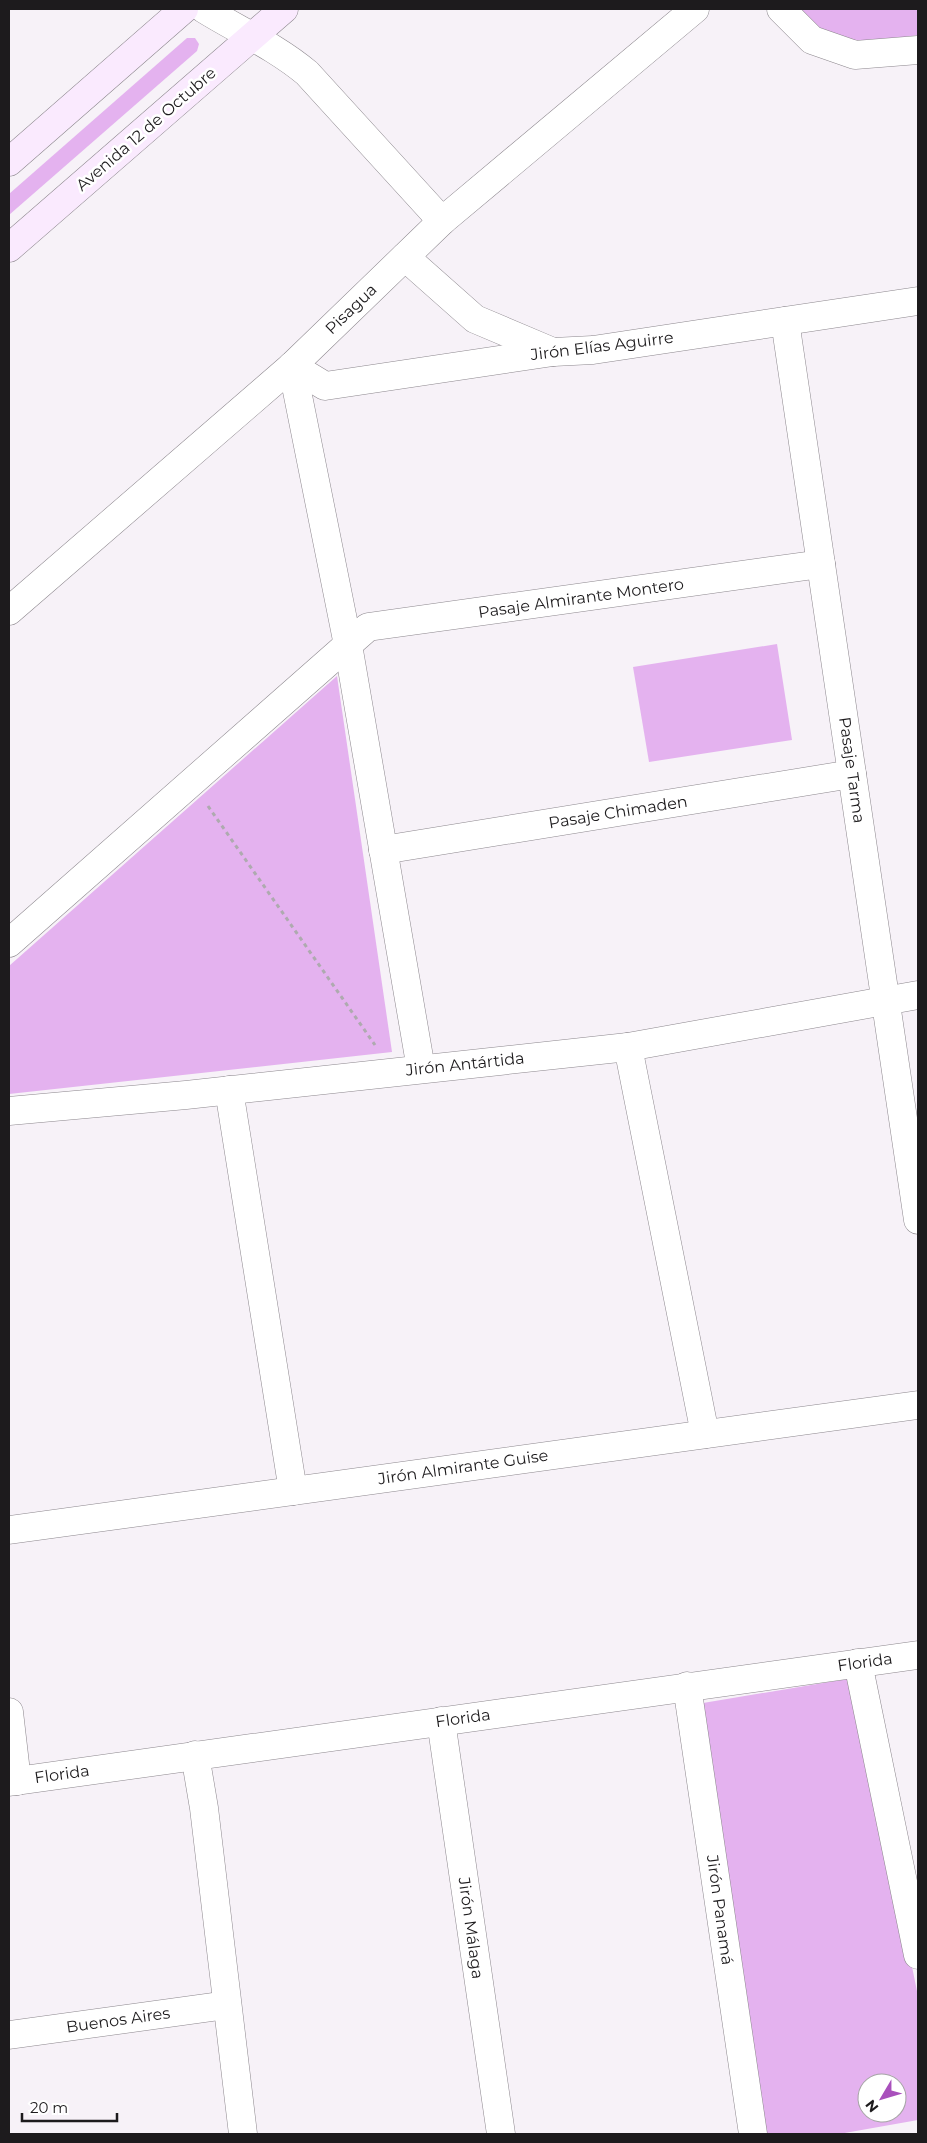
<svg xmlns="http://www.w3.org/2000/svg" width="927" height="2143" viewBox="0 0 927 2143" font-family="Montserrat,sans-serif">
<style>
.green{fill:#e4b2ef;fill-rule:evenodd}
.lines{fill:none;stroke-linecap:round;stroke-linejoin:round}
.street-casing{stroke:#8c878d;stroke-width:29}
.secondary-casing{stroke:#8c878d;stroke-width:29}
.path{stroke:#aeaaaf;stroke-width:3;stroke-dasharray:4 4;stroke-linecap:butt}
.street{stroke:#fff;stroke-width:28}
.secondary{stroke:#faeafe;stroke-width:28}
.labels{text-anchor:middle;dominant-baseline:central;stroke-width:5;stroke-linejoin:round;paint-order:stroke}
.street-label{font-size:16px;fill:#1d1b1d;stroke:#fff}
</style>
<rect width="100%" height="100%" fill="#f7f2f8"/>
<!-- green -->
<g class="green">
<path d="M793,9H918V35L860,44L818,32Z"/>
<path d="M187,38H195L199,44L197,51L9,215V194Z"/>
<path d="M777,644L792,740L649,762L633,667Z"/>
<path d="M337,676L392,1052L9,1094V966Z"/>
<path d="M853,1678L918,1996V2120L839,2134H765L703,1703ZM867,2083H897V2113H867Z"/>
</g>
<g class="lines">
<defs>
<g id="street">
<path d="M204,9C238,30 276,47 307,73L442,221"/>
<path d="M781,9L812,40L855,55L918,50"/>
<path d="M405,257L475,319L553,352"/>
<path d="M785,321L918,1220"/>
<path d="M292,366L348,645L421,1069"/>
<path d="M292,366L325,386L553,352L593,350L918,301"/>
<path d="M9,611L292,366L442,221L695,9"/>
<path d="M383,850L852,774"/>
<path d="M9,943L368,627L821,564"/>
<path d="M628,1047L705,1434"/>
<path d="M229,1090L293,1491"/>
<path d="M9,1111L186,1095L628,1047L918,995"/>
<path d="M9,1530L918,1405"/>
<path d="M858,1663L918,1955"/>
<path d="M687,1686L753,2134"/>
<path d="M9,1712L17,1781"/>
<path d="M441,1721L501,2134"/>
<path d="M195,1755L204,1808L243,2134"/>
<path d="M9,1782L918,1655"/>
<path d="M9,2035L227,2005"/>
</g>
<g id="secondary">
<path d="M9,162L184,9"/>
<path d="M9,248L284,9"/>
</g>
</defs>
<!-- street casing -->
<use href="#street" class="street-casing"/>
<!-- secondary casing -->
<use href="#secondary" class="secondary-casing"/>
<!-- path -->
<path class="path" d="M208,806L375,1045"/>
<!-- street -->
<use href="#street" class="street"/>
<!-- secondary -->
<use href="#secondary" class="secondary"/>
</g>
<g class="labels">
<!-- street labels -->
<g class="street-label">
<text transform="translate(146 129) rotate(-41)">Avenida 12 de Octubre</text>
<text transform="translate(351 309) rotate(-44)">Pisagua</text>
<text transform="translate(602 346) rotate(-7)">Jirón Elías Aguirre</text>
<text transform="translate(581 598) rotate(-8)">Pasaje Almirante Montero</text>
<text transform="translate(852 770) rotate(82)">Pasaje Tarma</text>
<text transform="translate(618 812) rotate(-9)">Pasaje Chimaden</text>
<text transform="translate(465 1064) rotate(-6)">Jirón Antártida</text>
<text transform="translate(463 1467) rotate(-8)">Jirón Almirante Guise</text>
<text transform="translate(865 1662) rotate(-8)">Florida</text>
<text transform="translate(463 1718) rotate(-8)">Florida</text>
<text transform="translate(62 1774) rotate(-8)">Florida</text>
<text transform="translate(720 1910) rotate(82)">Jirón Panamá</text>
<text transform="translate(471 1928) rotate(82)">Jirón Málaga</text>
<text transform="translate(118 2020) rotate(-8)">Buenos Aires</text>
</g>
</g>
<!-- border -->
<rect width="927" height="2143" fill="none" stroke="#1d1b1d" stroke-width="20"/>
<!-- north arrow -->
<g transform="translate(882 2098) rotate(232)"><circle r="24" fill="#ffffff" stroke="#a5a4a5"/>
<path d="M0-4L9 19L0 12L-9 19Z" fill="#a950bc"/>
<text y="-8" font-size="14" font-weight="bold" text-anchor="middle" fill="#1d1b1d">N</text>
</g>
<!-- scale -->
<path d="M22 2113v8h95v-8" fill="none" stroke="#1d1b1d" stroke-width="2.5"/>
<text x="30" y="2113" font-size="15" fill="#1d1b1d" stroke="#ffffff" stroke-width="4" paint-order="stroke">20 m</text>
</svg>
